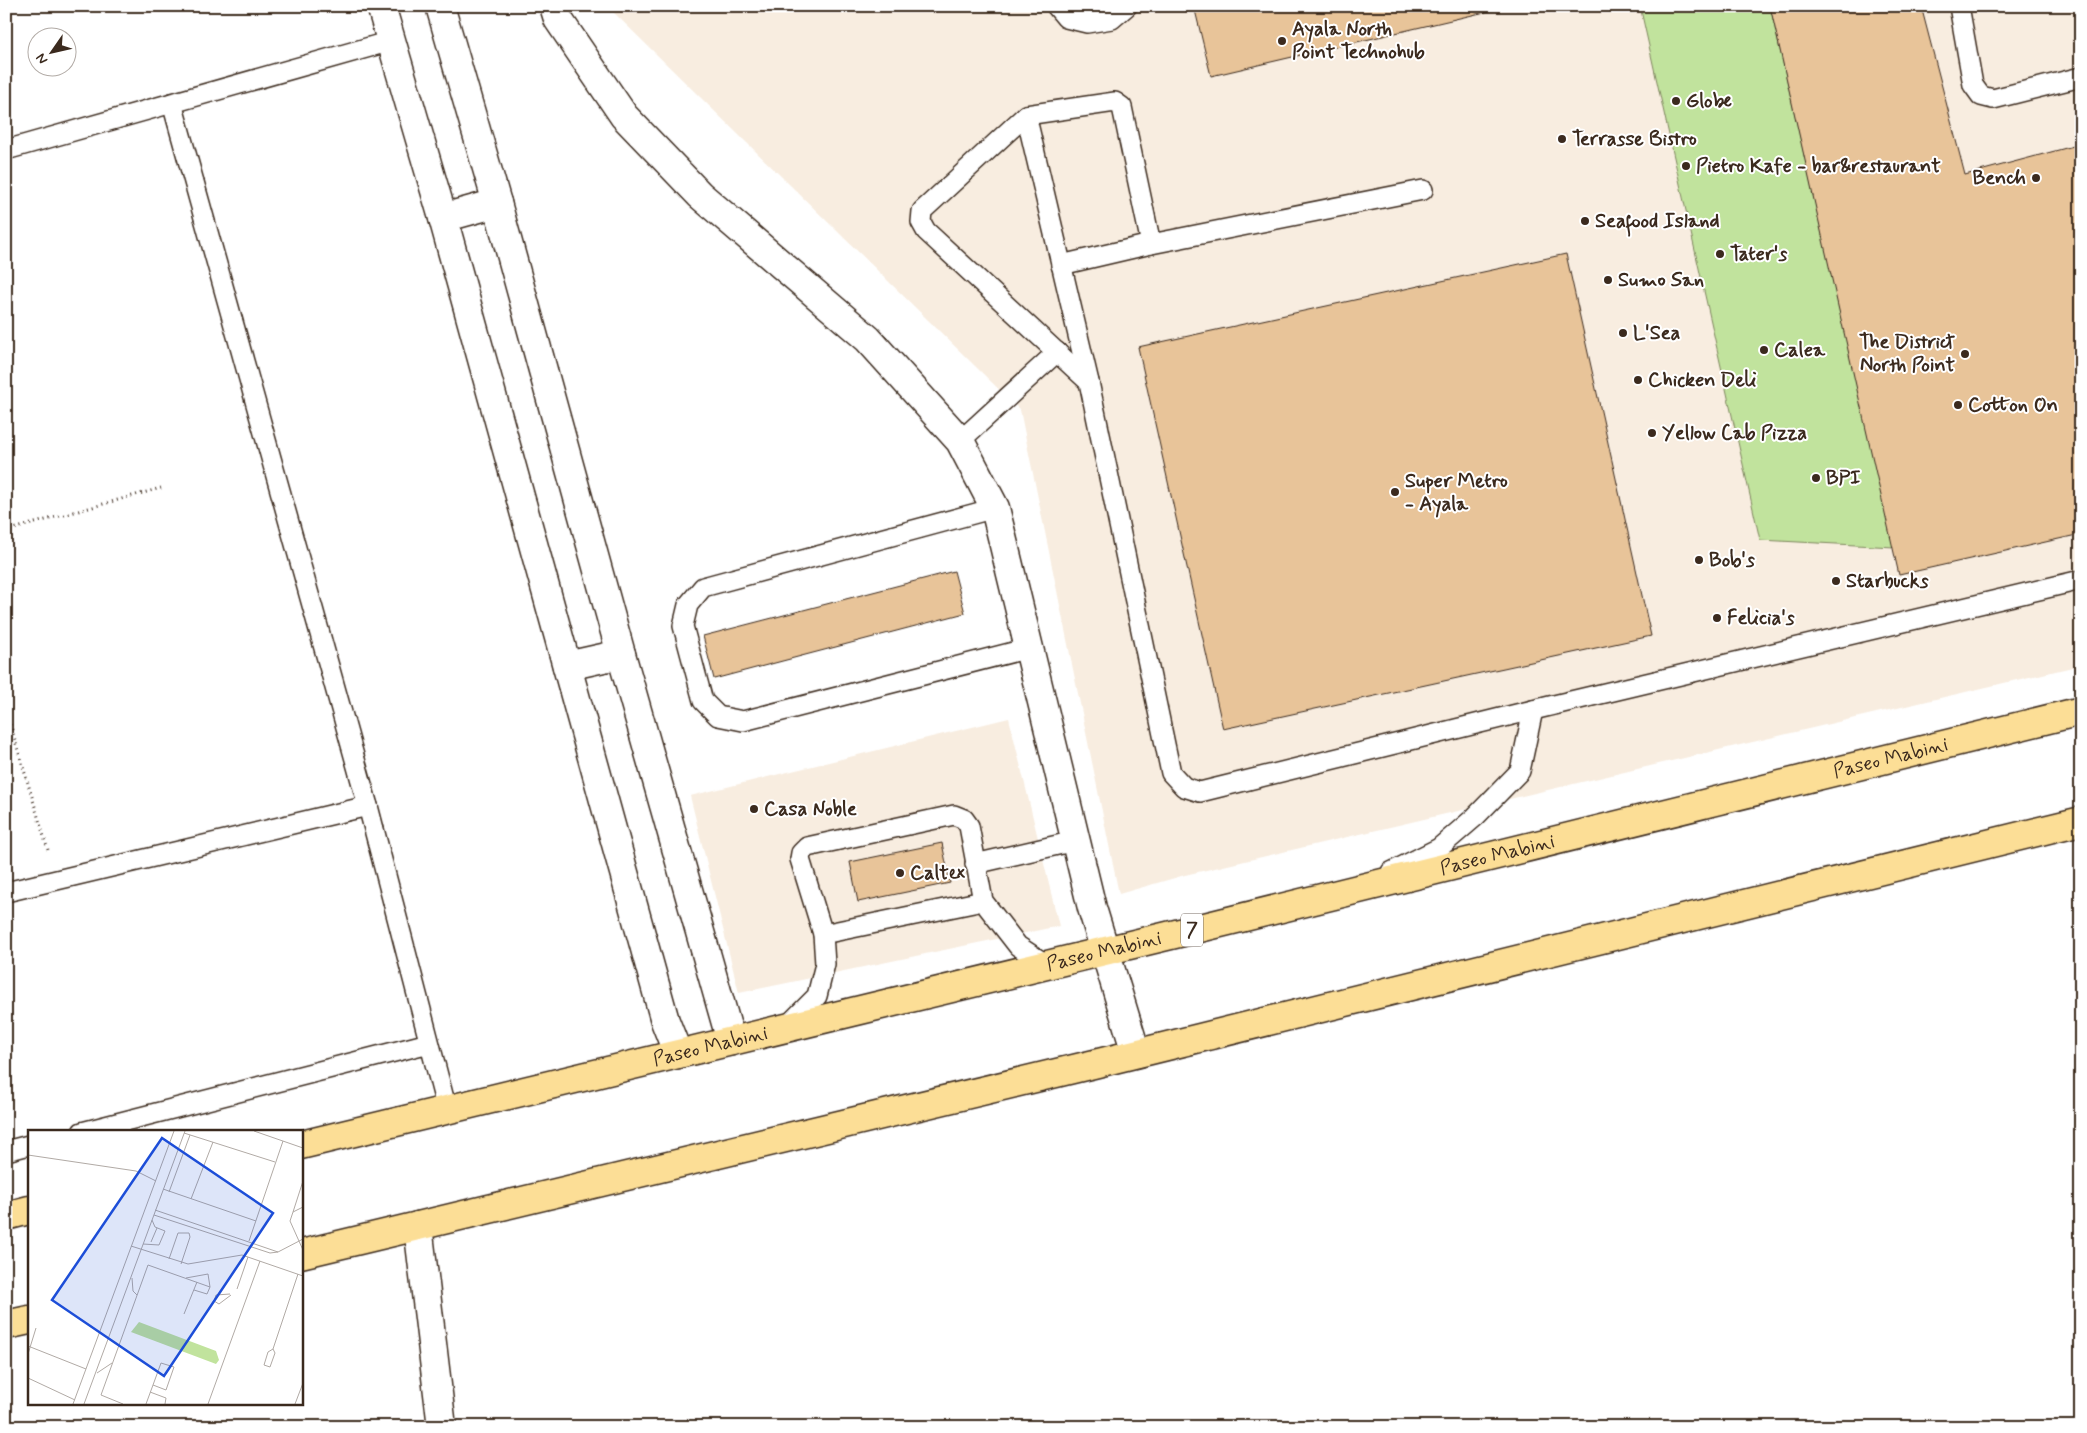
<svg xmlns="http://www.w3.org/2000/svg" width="2087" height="1433" viewBox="0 0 2087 1433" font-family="Mynerve,sans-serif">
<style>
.built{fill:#f8ede0}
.green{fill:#c1e39d;stroke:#7e865e}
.building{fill:#e8c499;stroke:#3b2a1e}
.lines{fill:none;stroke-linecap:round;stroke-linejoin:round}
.service-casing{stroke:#3b2a1e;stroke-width:22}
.minor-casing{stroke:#3b2a1e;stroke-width:31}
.primary-casing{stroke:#3b2a1e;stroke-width:31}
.path{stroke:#3b2a1e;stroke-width:3;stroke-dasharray:1 4;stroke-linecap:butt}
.service{stroke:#fff;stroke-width:19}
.minor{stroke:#fff;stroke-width:28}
.primary{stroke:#fcde96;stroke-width:28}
.poi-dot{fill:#3b2a1e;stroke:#fff;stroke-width:2}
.labels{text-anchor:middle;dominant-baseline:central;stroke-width:4;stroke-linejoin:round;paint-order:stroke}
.shield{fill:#fff;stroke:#766a62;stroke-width:1}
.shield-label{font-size:19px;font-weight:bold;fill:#3b2a1e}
.poi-label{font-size:20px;font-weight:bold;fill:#3b2a1e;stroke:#fff;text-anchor:start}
.street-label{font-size:20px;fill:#3b2a1e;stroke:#fff}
.inset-road{fill:none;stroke:#b1aaa5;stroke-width:1}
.view{fill:#1d4ed8;fill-opacity:0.15;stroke:#1d4ed8;stroke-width:2.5}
.inset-edge{fill:none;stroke:#3b2a1e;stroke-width:2.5}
</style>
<rect width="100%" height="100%" fill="#fff"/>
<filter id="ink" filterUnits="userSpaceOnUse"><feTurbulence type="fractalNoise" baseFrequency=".02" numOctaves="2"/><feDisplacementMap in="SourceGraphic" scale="10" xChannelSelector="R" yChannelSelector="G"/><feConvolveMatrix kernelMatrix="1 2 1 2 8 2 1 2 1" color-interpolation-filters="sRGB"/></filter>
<g filter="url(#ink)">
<!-- built -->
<g class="built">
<path d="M607,6H2081V665L1185,875L1119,894L1020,410Z"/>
<path d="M1009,718L1059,926L739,993L690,796Z"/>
</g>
<!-- green -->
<path class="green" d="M1640,6H1770L1894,547L1760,540Z"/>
<!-- building -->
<g class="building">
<path d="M1194,6H1511L1211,76Z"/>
<path d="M1770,6H1921L1965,175L2081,144V534L1899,575Z"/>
<path d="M1566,254L1651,636L1223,729L1138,347Z"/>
<path d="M954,571L965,613L714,679L703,636Z"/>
<path d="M942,843L950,883L858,902L850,862Z"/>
</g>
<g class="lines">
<defs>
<g id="service">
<path d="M1056,6L1066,18L1087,23L1112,19L1127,6"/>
<path d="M1959,6L1973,85L1981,96L1993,99L2081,77"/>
<path d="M172,103L368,806L447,1110"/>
<path d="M1026,115L1089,382L1171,773L1184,787L1200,792L1533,710L2081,580"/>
<path d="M6,150L391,41"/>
<path d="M1061,265L1151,244L1423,190"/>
<path d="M1089,382L926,231L921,222L922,211L1026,115L1115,102L1122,107L1151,244"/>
<path d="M960,441L1057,352"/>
<path d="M995,508L703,587L688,605L683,626L703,701L718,716L743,721L1029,648"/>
<path d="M975,864L1075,841"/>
<path d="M1391,872L1439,848L1475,817L1520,771L1533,710"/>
<path d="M6,892L368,806"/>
<path d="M823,934L983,901"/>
<path d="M785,1028L817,996L825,964L823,934L800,859L801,853L807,847L954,815L964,819L969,826L983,901L1018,946L1047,965"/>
<path d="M82,1132L429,1043"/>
<path d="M6,1151L29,1145"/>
</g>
<g id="minor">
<path d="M381,6L443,218L665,1021L678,1054"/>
<path d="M440,6L497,203L621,654L731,1041"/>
<path d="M554,6L558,19L624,116L700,195L868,339L960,441L995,508L1092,908L1136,1053"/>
<path d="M443,218L497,203"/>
<path d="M567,666L621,654"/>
<path d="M418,1226L442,1427"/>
</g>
<g id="primary">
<path id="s1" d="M301,1145L1192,930L2081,711"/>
<path d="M6,1216L29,1210"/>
<path d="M301,1254L1094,1064L2081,821"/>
<path d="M6,1325L29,1320"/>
</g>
</defs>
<!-- service casing -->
<use href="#service" class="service-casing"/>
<!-- minor casing -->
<use href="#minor" class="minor-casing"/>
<!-- primary casing -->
<use href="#primary" class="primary-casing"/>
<!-- path -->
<g class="path">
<path d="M6,531L161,488"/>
<path d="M6,710L48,850"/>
</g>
<!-- service -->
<use href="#service" class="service"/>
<!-- minor -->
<use href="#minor" class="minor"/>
<!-- primary -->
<use href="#primary" class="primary"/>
</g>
</g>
<!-- markers -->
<g class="poi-dot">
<circle cx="1282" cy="41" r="5"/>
<circle cx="1676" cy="101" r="5"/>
<circle cx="1562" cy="139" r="5"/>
<circle cx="1686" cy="166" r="5"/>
<circle cx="2036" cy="178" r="5"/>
<circle cx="1585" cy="221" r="5"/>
<circle cx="1720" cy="254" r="5"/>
<circle cx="1608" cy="280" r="5"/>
<circle cx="1623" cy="333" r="5"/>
<circle cx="1764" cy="350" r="5"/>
<circle cx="1965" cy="354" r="5"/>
<circle cx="1638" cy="380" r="5"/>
<circle cx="1958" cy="405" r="5"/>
<circle cx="1652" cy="433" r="5"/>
<circle cx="1816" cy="478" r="5"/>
<circle cx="1395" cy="492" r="5"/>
<circle cx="1699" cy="560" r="5"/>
<circle cx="1836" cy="581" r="5"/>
<circle cx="1717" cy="618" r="5"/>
<circle cx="754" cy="809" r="5"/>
<circle cx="900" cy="873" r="5"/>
</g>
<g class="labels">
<!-- shield labels -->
<rect class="shield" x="1181" y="913.5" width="22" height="33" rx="4"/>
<g class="shield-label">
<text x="1192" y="930">7</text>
</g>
<!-- poi labels -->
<g class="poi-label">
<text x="1292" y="29">Ayala North<tspan x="1292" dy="23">Point Technohub</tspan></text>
<text x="1686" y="101">Globe</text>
<text x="1572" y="139">Terrasse Bistro</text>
<text x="1696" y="166">Pietro Kafe - bar&amp;restaurant</text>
<text x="2026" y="178" text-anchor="end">Bench</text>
<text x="1595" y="221">Seafood Island</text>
<text x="1730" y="254">Tater's</text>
<text x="1618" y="280">Sumo San</text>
<text x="1633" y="333">L'Sea</text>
<text x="1955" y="342" text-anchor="end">The District<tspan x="1955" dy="23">North Point</tspan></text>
<text x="1774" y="350">Calea</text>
<text x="1648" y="380">Chicken Deli</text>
<text x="1968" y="405">Cotton On</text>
<text x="1662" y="433">Yellow Cab Pizza</text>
<text x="1826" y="478">BPI</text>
<text x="1405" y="481">Super Metro<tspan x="1405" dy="23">- Ayala</tspan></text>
<text x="1709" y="560">Bob's</text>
<text x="1846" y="581">Starbucks</text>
<text x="1727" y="618">Felicia's</text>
<text x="764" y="809">Casa Noble</text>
<text x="910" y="873">Caltex</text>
</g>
<!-- street labels -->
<g class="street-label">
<text stroke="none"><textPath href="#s1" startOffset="1636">Paseo Mabini</textPath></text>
<text stroke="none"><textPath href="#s1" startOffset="1231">Paseo Mabini</textPath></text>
<text stroke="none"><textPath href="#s1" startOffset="826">Paseo Mabini</textPath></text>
<text stroke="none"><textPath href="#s1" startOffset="421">Paseo Mabini</textPath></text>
</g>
</g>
<!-- overview -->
<g transform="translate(28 1130)">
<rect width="275" height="275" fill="#fff"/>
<path d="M111,192L188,221L191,230L188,234L103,202Z" fill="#c1e39d"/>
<path class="inset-road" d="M226,1L275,18M156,3L247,32M0,25L108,41L128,51M135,59L228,91M141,62L162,5M163,69L185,12M275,77L265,82L262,91L275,120M127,80L250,122M265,82L275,51M126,85L242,123L250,122L275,109M221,111L255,11M123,112L129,98M115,114L131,115L137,101L127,97L124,90M103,116L160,134L214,125L275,146M141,129L150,103H161L162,107L153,134M104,148L105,161L109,165M158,148L180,144L182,157L179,164L166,160M209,159L220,127M202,164L188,165L186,171L191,174L203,165M156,184L169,152M0,216L58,239M245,219L240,222L236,235L242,237L247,223L245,219L270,144M0,224L8,198M69,243L84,233M0,248L47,270M122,262L138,268L137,274M45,274L146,1M56,274L157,1M95,274L73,265L120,135L182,157M118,274L125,255L133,233L146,237L138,260L125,255M180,274L232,131M267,274L275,253"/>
<path class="view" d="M134,8L245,83L136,246L24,170Z"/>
<rect width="275" height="275" class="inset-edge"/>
</g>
<!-- margin -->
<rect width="2087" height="1433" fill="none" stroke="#fff" stroke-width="25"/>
<rect x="12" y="12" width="2062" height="1408" fill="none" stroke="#3b2a1e" stroke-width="2" filter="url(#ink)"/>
<!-- north arrow -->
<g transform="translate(52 52) rotate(236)"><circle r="24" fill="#ffffff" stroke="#b1aaa5"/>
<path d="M0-4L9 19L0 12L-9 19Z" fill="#3b2a1e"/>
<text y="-8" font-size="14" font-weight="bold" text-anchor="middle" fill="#3b2a1e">N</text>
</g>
</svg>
